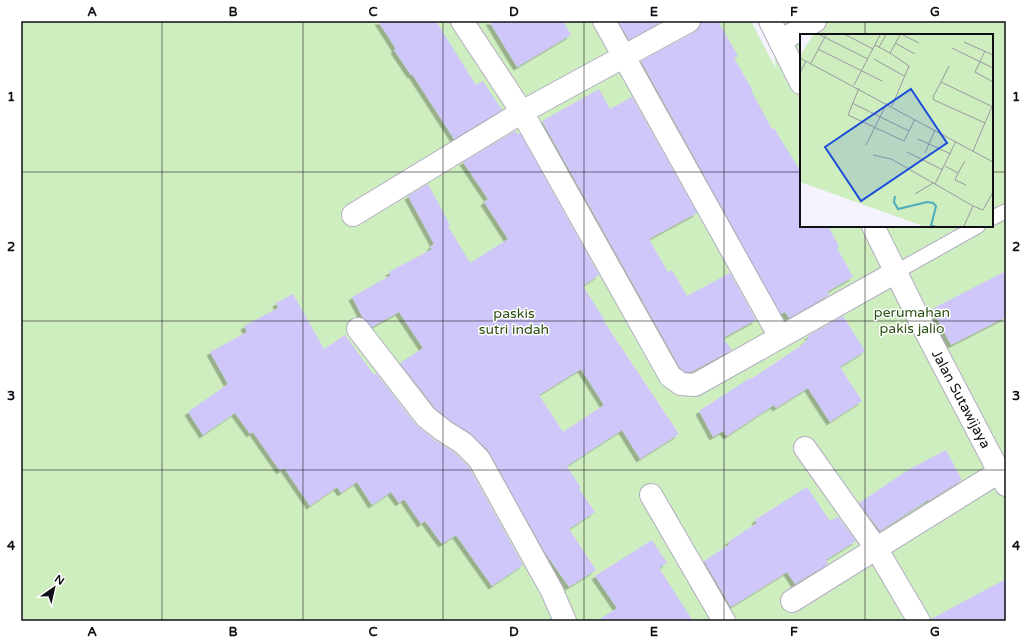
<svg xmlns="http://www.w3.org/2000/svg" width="1027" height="642" viewBox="0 0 1027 642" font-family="'Varela Round',sans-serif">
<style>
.green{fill:#cfeebf;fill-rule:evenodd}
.building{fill:#cfc6fa;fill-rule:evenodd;filter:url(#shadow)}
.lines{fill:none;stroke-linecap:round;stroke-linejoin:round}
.lane-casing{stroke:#b1aec1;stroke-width:16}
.street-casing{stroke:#b1aec1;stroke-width:24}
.lane{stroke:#fff;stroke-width:14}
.street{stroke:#fff;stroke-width:22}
.grid{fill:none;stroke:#100f15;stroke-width:1;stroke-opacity:0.55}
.labels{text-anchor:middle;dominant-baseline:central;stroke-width:3;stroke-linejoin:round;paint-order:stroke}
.park-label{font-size:14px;fill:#2d5014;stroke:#fff}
.street-label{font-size:14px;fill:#100f15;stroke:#fff}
.inset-river{fill:none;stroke:#4eadbb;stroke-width:2}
.inset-road{fill:none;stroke:#9998a1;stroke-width:1}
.view{fill:#1d4ed8;fill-opacity:0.15;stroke:#1d4ed8;stroke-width:2}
.inset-edge{fill:none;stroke:#100f15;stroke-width:2}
.neatline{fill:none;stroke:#100f15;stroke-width:1.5}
.grid-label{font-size:13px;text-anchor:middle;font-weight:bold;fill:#100f15}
</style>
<defs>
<filter id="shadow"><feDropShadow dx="-3.5" dy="3.5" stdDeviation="0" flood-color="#0004"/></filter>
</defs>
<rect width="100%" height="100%" fill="#f4f3fe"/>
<!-- green -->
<path class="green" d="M21,21H751L776,69L769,21H1006V621H21ZM801,35H992V226H801Z"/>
<!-- building -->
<g class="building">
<path d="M378,21H436L476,85L483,81L502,110L454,139L412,74L411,75L394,50L396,49Z"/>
<path d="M489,21H563L571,35L517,67Z"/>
<path d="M618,21H663L629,40Z"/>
<path d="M701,21H718L738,56L734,58L752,89L751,90L772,129L774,128L801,172V226H828L839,246L837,248L853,277L827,292L829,295L789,318L785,312L781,314L641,61L695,32L700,27Z"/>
<path d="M599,89L610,109L632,97L697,213L649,239L668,272L672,270L687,296L730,273L756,320L723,338L732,350L691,372H685L680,368L542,121Z"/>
<path d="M515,131L518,134L520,133L599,275L583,286L604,319L603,320L679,434L640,459L622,430L567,466L581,488L579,489L595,512L569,529L596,570L569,587L544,551L488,450L470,433L451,421L435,408L400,363L423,348L399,312L372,327L363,318L352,297L391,275L389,272L432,249L430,247L434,244L408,196L428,184L450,225L448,226L470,263L508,239L484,202L488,199L463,162ZM581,369L604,405L563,432L539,395Z"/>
<path d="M1006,271V317L951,345L932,309Z"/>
<path d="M293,294L324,349L345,335L374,375L376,373L416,425L436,441L455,453L469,467L523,565L492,586L456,535L442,544L425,521L421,524L404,499L399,503L391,492L372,505L357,482L341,493L337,487L310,506L284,468L280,471L253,432L250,434L235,413L203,435L188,412L228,384L210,352L247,332L244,326L278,308L276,303Z"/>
<path d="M843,316L865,351L840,367L862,401L830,422L808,388L776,408L774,405L727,436L723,431L713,437L699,411L750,378L751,379L805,343L804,342L809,338L808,336Z"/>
<path d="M946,450L962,480L928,501V500L880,531L859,503L908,470Z"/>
<path d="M807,487L830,521L838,517L856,541L826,560L828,564L795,584L787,572L731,607L704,561L730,544L728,542L757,523L755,520Z"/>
<path d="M652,540L667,563L659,568L693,621H597L617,608L595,576Z"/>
<path d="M1006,579V621H931V619Z"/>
</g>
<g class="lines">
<defs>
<g id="lane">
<path d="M992,218L1006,211"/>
<path d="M896,272L978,226"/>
</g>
<g id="street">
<path d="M462,21L522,112L670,376L681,384L695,385L896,272"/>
<path d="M604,21L780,337"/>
<path d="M770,21L801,83"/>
<path d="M780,41L815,21"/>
<path d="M353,215L522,112L689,21"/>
<path d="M873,226L917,315L1006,485"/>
<path d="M358,329L426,417L444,431L463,443L479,459L552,591L565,621"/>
<path d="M805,448L876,548L919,621"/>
<path d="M651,495L724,621"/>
<path d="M792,601L999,472"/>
</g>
</defs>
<!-- lane casing -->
<use href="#lane" class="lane-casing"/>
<!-- street casing -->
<use href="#street" class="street-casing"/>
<!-- lane -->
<use href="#lane" class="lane"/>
<!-- street -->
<use href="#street" class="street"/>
</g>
<!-- grid -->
<path class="grid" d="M162,21V621M303,21V621M443,21V621M584,21V621M724,21V621M865,21V35M21,172H801M992,172H1006M865,226V621M21,321H1006M21,470H1006"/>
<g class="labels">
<!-- park labels -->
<g class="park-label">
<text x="912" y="312">perumahan<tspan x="912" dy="16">pakis jalio</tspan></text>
<text x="514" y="313">paskis<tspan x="514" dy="16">sutri indah</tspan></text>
</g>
<!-- street labels -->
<g class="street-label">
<text transform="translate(961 399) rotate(62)">Jalan Sutawijaya</text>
</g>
</g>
<!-- overview -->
<g transform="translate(800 34)">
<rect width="193" height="193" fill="#f4f3fe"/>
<path d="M13,1H193V192H123L0,148V24L2,25L0,22Z" fill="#cfeebf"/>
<path class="inset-river" d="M95,162L94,168L98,175L127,168L133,169L136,172L131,192H135"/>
<path class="inset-road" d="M20,1L68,25M46,1L73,15M103,1L119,9M164,8L193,21M95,9L115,20M75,11L90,19M79,13L86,1M152,14L193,34M18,15L82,47M185,17L175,38L193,48M0,24L193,128M74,25L104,42M11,29L26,1M0,39L6,27M141,48L149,32M54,51L80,1M59,54L48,81L104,107L115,85M52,69L109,97M92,72L109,32L90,19L100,1M185,89L134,66L133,63L141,48L191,72M118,105L151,120M66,111L87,69M173,117L193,70M107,118L143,136M125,119L135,96M73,121L91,125L135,150L156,107M145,132L158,139L155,146L166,151M158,139L165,127M135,150L173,172M115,160L133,149M164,192L173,172L183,176L193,158"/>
<path class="view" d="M111,55L147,109L61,167L25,113Z"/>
<rect width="193" height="193" class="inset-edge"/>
</g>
<!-- border -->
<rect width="1027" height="642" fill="none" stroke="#ffffff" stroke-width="44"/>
<!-- north arrow -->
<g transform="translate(54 588) rotate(34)" stroke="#ffffff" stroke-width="3" paint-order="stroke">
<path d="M0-3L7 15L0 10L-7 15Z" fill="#100f15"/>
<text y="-6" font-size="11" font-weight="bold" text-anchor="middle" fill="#100f15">N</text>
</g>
<rect x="22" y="22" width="983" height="598" class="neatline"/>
<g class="grid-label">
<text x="92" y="16">A</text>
<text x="233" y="16">B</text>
<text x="373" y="16">C</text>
<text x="514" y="16">D</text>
<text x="654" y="16">E</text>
<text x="794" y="16">F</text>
<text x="935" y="16">G</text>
<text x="11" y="101">1</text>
<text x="1016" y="101">1</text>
<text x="11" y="251">2</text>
<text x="1016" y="251">2</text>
<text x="11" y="400">3</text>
<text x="1016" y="400">3</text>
<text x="11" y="550">4</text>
<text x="1016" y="550">4</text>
<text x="92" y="636">A</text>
<text x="233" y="636">B</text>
<text x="373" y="636">C</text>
<text x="514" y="636">D</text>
<text x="654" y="636">E</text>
<text x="794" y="636">F</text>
<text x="935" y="636">G</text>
</g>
</svg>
